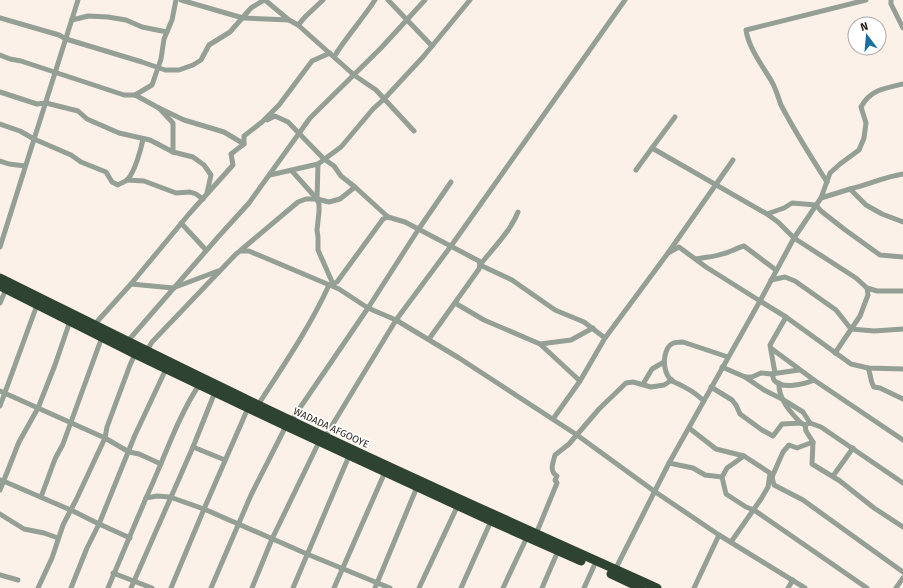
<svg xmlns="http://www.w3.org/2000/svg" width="903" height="588" viewBox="0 0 903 588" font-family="'Fira Sans',sans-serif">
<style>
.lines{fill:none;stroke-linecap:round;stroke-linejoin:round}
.street{stroke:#949f96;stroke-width:5}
.highway{stroke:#2e4331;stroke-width:9}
.labels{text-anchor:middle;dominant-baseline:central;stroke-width:3.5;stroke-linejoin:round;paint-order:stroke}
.street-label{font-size:10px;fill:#2e241c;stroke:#fff}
</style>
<rect width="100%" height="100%" fill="#fcf1e8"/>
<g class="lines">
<!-- street -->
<g class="street">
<path d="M181,0L243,18L289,20L298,25L354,75L376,90L414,131"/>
<path d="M265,0L289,20"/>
<path d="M388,0L432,46"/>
<path d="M891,0V4L903,28"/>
<path d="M0,18L59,35L66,39L142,62L165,70H179L193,65L201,60L209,45L230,32L251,8L264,0"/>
<path d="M72,20L88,16L108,17L126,20L142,27L167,32"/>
<path d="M298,25L306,16L323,0"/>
<path d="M0,55L10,59L21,61L124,95H135L152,85L161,59L164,39L172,20L176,0"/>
<path d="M334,57C346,37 362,20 375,0"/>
<path d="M0,92L37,104L46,103L78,111L87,119L119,133L150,140L173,152L193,157L204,165L211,175L207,193"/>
<path d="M135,95L159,108L173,123V152"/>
<path d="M159,108L184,120L224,132L244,144"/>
<path d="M675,117L652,148L767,214L778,222L794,238L856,278L867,288L877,291H903"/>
<path d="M267,120L275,116L288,122L324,159L334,166L341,176L355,187"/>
<path d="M0,124L20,131L34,139L71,155L81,162L106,172L112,182L118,185C121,183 125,182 127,180C135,172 141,149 143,139"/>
<path d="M0,161L9,164L25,166"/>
<path d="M636,170L652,148"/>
<path d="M292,171L317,199L319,204V212L317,230L318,237V250L333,284"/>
<path d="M270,175L318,164L341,147L373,109L384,99L423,57L470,0"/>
<path d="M127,180L144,181L176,193L190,192L196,194L203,199"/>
<path d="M827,182C811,157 794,130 781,105C778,97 776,89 772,82C762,65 749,49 746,30L866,0"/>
<path d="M850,189C868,185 884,177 903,174"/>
<path d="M821,198L830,173L840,164L859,150L864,138L866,123L861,107C870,90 885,88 903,84"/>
<path d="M317,199L318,164"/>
<path d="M518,212C510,232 493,248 480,265L512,280L555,310L584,322L605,338"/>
<path d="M767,214L784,208L792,203L816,205L821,211L844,229L880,255L903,257"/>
<path d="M181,223L206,250"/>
<path d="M0,247L78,0"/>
<path d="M241,250L298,202L306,199H317L329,202L340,199L355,187L388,217"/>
<path d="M668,253L679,247L706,267L760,301L794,238L821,198L850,189L866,205L882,214L903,222"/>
<path d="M696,259C705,257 714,257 722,254C729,253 736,248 744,246L776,270"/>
<path d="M771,280L785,277L795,281L836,310L851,329L874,331L903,329"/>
<path d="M131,284L173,288L218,271"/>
<path d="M0,303L6,289"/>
<path d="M455,303L484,320L540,344L580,381"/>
<path d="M94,325L131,284L189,214L233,165L231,154L244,144V136L262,122L279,105L312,61L330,53"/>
<path d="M127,342L219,236L249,203L310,118L381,48L425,0"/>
<path d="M540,344L571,340L593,328"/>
<path d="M772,349L814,380L903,440"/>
<path d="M146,352L152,342L236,254L240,251H249L339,289L368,308L396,320L459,358L577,435L654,491L719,535L805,588"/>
<path d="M835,353L860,316L868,295L867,288"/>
<path d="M722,367L745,377H752L761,373L771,374L799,370"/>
<path d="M868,368C871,374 870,381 874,387L880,388L903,399"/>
<path d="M775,373L770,345L786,317"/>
<path d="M772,374C773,376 773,378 774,380C781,390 805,384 814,380"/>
<path d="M745,377L764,390L782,399L803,412L810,423"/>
<path d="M779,383C778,399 791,413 801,423"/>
<path d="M643,384L652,369L664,362"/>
<path d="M711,387L732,400L736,405L740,414L762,430L773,436L782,424L801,423L805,425L806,431L813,442L812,464L840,481L874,508L903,527"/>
<path d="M0,391L105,438L129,452L139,454L161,464"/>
<path d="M704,401C698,396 693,391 686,388C682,385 676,383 672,381C664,374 663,361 666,352C669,343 674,342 683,342L728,357"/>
<path d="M258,405C283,366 310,327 329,285L337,282L383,219L388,217L405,222L479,261L480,265L479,269L429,339"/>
<path d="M0,406L37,305"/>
<path d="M553,419L580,381L605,338L668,253L733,160"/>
<path d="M291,421L368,308L418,230L451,182"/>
<path d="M805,425L810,423L821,427L903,483"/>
<path d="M689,428L716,449L744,456"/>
<path d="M325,437L396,320L451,246L625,0"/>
<path d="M193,447L225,460"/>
<path d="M669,463L693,468L705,475L722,477L727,468L744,456L770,473L772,477L783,452L789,445L797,448L813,442"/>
<path d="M833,476L853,448"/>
<path d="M722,477L726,494L746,507L754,510L867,588"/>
<path d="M772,477L774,485L803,500L903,572"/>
<path d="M1,480L73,511L97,523L130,538"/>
<path d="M0,490L19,442L38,408L55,365L70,321"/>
<path d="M41,497L55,459L63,444L102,337"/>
<path d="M146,498C163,462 177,418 199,385"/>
<path d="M0,514L24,529L44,533L58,538"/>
<path d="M536,534L557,483L555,480L557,476C549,471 553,463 555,455L569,444L599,409L626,383L633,382L651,387L664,385L672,380"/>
<path d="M731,542L761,499L768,487L770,474"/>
<path d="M615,570L669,463L760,301L786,317L851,364L868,368L903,369"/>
<path d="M113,573L152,588"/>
<path d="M0,575L18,580"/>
<path d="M38,588L52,558L63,525L76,500L105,438L107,427L130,365L135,354"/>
<path d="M71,588L87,548L99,524L135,435L166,369"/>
<path d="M108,588L146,498L157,496L170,497L204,509L307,554L390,588"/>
<path d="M131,588L193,447L215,392"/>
<path d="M171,588L204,509L248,408"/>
<path d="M211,588L251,495L286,426"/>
<path d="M252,588L272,539L319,442"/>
<path d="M293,588L349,456"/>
<path d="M334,588L385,472"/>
<path d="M375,588L417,487"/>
<path d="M419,588L458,505"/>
<path d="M461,588L491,521"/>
<path d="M503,588L527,537"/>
<path d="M542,588L558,551"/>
<path d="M584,588L594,566"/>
<path d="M694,588L719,535"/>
<path d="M788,588L793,580"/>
<path d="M896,588L903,578"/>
</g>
<!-- highway -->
<g class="highway">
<path d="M0,278C97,326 194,375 292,421C413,479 535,533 657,588"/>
<path d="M0,286L135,354L286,426L491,521L581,561"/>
<path d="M611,574L641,588"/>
</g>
</g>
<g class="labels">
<!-- street labels -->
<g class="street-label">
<text transform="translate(331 428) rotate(25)">WADADA AFGOOYE</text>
</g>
</g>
<!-- north arrow -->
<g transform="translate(867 36) rotate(344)"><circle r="19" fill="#ffffff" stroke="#aba7a4"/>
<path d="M0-3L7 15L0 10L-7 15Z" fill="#17709f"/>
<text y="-6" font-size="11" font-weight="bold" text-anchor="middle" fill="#2e241c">N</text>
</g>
</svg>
